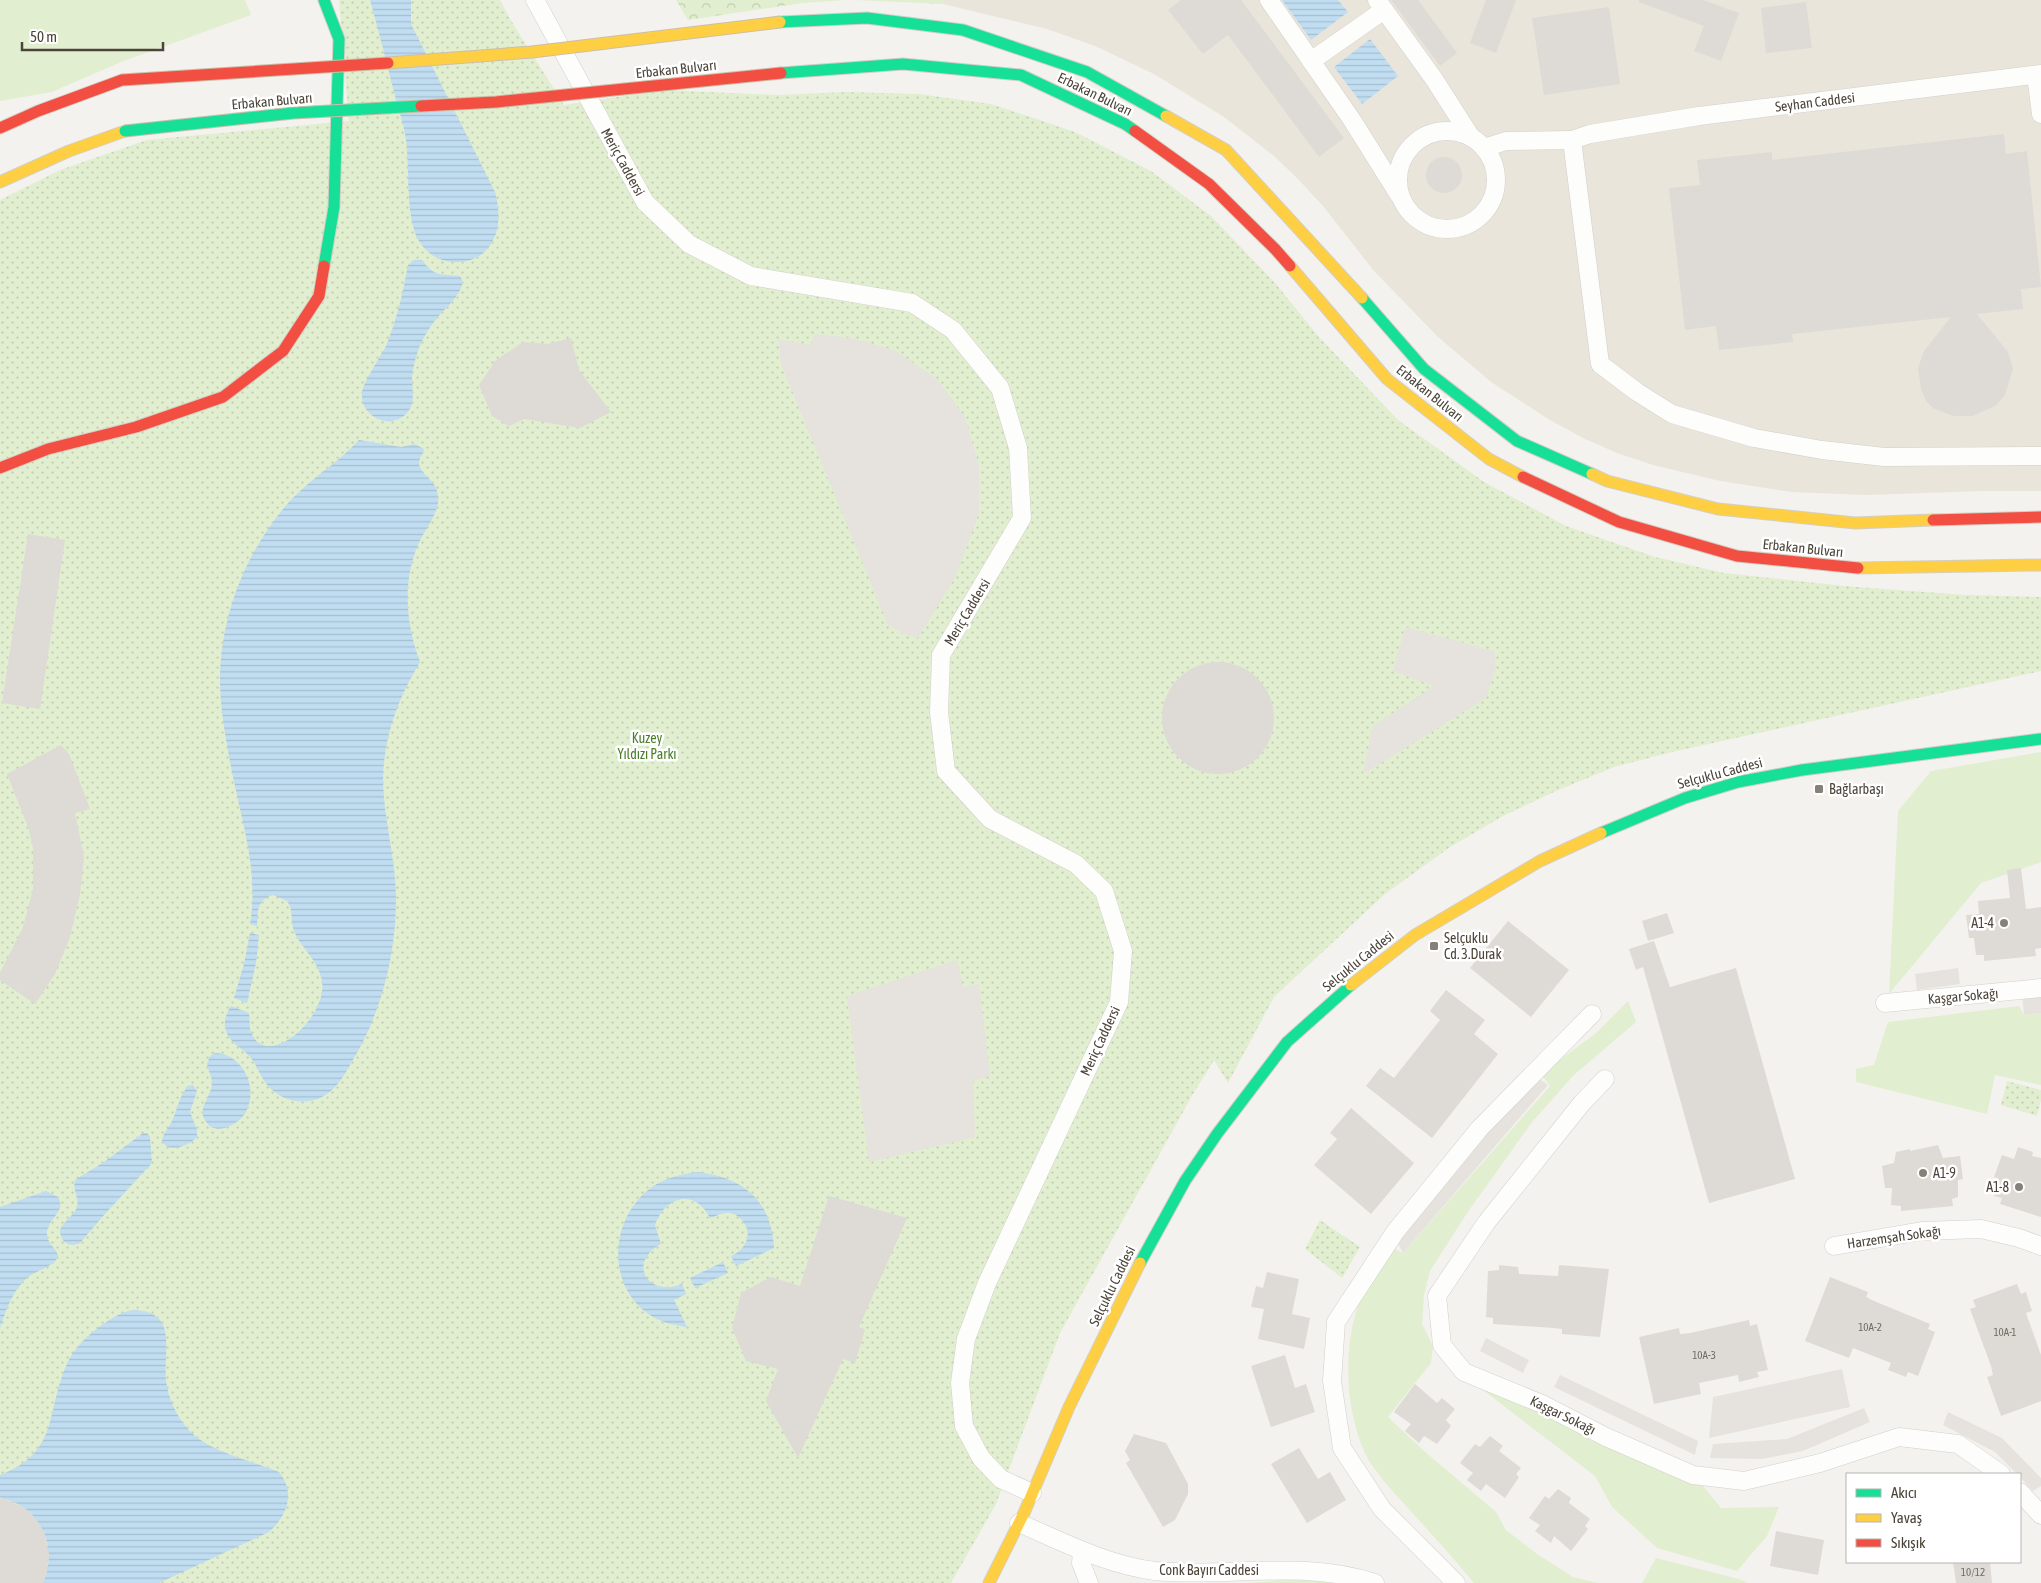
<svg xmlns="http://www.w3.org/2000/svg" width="2041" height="1583" viewBox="0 0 2041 1583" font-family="'Asap Condensed',sans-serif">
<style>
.education{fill:#eae5da}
.green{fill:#e1eecf}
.forest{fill:url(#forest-crowns)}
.park{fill:url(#park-dots)}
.parking{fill:#e6e3df}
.water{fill:url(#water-rules)}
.building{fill:#dedbd6}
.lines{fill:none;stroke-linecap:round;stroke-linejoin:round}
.street-casing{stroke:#d2d0cb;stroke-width:19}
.fast-casing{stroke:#d3cfc5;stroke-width:13}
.slow-casing{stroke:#d3cfc5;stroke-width:13}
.jam-casing{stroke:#d3cfc5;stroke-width:13}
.street{stroke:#fdfdfc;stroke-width:18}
.fast{stroke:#16e098;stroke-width:11}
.slow{stroke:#ffcf43;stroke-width:11}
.jam{stroke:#f24e42;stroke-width:11}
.fast-bridge-casing{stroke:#ccbfa9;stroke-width:13;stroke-linecap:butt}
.slow-bridge-casing{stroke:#ccbfa9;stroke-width:13;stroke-linecap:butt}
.jam-bridge-casing{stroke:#ccbfa9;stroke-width:13;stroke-linecap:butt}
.fast-bridge{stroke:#16e098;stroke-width:11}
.slow-bridge{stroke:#ffcf43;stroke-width:11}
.jam-bridge{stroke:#f24e42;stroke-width:11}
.poi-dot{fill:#868178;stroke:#fff;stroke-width:2}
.labels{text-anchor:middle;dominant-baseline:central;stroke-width:5;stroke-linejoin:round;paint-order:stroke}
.number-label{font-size:11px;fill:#706a61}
.street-label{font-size:14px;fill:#4b4439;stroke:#fff}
.park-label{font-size:14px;fill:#4a7f2a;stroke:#fff}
.poi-label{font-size:14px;fill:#4b4439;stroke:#fff;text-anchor:start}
</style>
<defs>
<pattern id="forest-crowns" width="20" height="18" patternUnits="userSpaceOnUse" patternTransform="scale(1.25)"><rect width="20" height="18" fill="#e1eecf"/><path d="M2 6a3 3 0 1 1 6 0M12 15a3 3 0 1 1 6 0" fill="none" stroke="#c3cdb2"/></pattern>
<pattern id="park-dots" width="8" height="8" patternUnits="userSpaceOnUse" patternTransform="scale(1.25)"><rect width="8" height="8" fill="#e1eecf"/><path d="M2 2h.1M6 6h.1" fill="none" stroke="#c3cdb2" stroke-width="1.8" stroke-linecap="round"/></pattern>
<pattern id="water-rules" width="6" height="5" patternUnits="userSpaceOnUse" patternTransform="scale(1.25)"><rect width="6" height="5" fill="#c0ddf1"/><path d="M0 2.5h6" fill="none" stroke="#a6bfcf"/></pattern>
</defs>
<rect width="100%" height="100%" fill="#f4f2ee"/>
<!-- education -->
<path class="education" d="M944,0H2041V491H1981L1867,495L1791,492L1720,481L1653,465L1617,453L1583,438L1550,420L1491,382L1438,337L1374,271L1323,206L1297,178L1274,156L1224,117L1154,74L1095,46L1047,29L943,4Z"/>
<!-- green -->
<g class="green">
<path d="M0,0H245L251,15L121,62L52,92L0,101Z"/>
<path d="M2041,752V862L1981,883L1889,994L1898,811L1931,771Z"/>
<path d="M1628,1001L1636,1022L1574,1075L1532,1122L1467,1213L1430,1271L1424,1295L1422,1324L1433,1346L1431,1363L1388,1417L1423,1450L1496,1512L1506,1530L1537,1554L1573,1577L1598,1583H1474C1456,1561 1436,1539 1416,1517C1401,1500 1380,1479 1368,1459C1345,1415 1342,1349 1359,1303C1366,1285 1382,1264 1392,1247L1403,1253L1550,1086L1541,1074L1595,1034Z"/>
<path d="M2019,1006L2024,1015L2041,1013V1085L1995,1075L1987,1114L1856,1082V1069L1874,1065L1888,1022Z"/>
<path d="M1470,1380L1616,1449L1703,1486L1721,1508L1779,1507L1767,1536L1737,1571L1657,1548L1612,1507L1595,1476Z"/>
<path d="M1656,1558L1739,1579L1748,1583H1642Z"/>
<path d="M1283,1580L1359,1581L1364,1583H1249Z"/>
</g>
<!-- forest -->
<g class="forest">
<path d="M676,0H845L803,3L688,20Z"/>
<path d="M856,0H944L943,4Z"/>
</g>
<!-- park -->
<g class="park">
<path d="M339,0H500L510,19L564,105L663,90L777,95L847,92L919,94L991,104L1037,119L1075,132L1151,171L1211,216L1276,284L1318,336L1398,420L1484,482L1566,526L1655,557L1724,573L1844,586L1966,595L2041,597V671L1672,752L1614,767L1556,791L1503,816L1450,847L1385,894L1274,997L1228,1083L1214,1060L1193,1094L1060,1333L996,1504L951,1583H0V200L60,170L147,140L349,121Z"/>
<path d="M2007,1081L2041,1090V1100L2037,1116L2001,1105Z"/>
<path d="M1320,1220L1360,1247L1342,1278L1305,1249Z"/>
</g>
<!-- parking -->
<g class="parking">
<path d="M815,334L852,338L894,350L937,379L965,417L979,466V513L955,578L918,638L904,634L888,625L781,364L778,339L811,345Z"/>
<path d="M1405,627L1494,651L1496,668L1486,698L1363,774L1373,726L1434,686L1393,671Z"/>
<path d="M957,960L963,987L979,984L990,1076L973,1081L975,1137L869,1162L847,996Z"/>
<path d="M1958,968L1960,984L1917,990L1915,974Z"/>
<path d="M2041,993V1013L2024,1015L2022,995Z"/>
<path d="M1535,1076L1548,1085L1403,1253L1396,1240Z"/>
<path d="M1486,1338L1529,1360L1523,1373L1480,1351Z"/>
<path d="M1842,1369L1850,1407L1709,1438L1713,1397Z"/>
<path d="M1560,1375L1698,1441L1695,1455L1554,1387Z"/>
<path d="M1864,1408L1870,1422L1803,1451L1762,1459L1710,1458L1713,1444L1787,1439Z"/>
<path d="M1948,1412L2002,1438L2041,1478V1486L2033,1491L2020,1477V1474H2017L1995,1452L1943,1425Z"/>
</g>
<!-- water -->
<g class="water">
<path d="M370,0H411V24L495,192C499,208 501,225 493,240C479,270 435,269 419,241C405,218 410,168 406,140C404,125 399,110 395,96C387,64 379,32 370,0Z"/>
<path d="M1282,0H1338L1348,12L1311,40Z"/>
<path d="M1370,39L1398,76L1362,104L1334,67Z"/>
<path d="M414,260H422C434,277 441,274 460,276L463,282C459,298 447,306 437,318C429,328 422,339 418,351C415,359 413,368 412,377C412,390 416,403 407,413C391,431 360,417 362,393C363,382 380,358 386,346C397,319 403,293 408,265Z"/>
<path d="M359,440L401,447L415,444L424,449C423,453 419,459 419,463C420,477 441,480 438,503C436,517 423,532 418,545C402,582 406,625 420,662C395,703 379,749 384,798C387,832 396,865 396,899C396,953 382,1011 354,1058C348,1068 342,1081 333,1089C315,1107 286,1105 269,1087C261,1079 258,1067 251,1058C242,1047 228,1043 225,1027C224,1019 227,1012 231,1006L249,1013C250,1020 249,1027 251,1032C266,1072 328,1018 322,981C318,959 302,950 294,931C290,921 294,910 287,901L273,895C256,900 258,912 257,926L250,924C259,872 242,823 232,772C226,741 220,709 220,678C221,614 246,551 289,502C310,479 338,463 359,440Z"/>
<path d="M250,933L259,935L256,963L247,1003L234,998L244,964Z"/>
<path d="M215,1053C252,1054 265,1111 230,1126C223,1129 218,1130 211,1127C192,1110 211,1101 212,1083C212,1076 208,1071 207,1064L210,1056Z"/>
<path d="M193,1085L197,1091L190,1112L197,1130V1137C189,1146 168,1154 162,1141C163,1132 170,1127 173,1119C179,1105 178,1099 188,1086Z"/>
<path d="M143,1133H147L150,1137L152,1163L104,1215L80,1243C69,1248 60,1242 60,1230C63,1221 74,1216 77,1207C80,1198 72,1190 75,1180L104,1162Z"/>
<path d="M698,1172C744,1178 771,1200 774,1248L736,1266L731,1256C738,1253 745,1247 747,1239C751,1226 738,1211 725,1213C720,1213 715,1217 710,1218C695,1188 665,1196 655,1225L661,1244C627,1262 647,1298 682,1284L686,1294L674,1300L687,1327C673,1325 659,1322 647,1313C606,1283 611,1220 648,1190C663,1178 681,1174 698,1172Z"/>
<path d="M46,1191L58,1197C67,1212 47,1218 47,1234C47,1243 55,1247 58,1255C57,1266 37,1270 28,1277C13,1289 6,1310 0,1328V1207Z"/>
<path d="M723,1262L728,1273L695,1288L690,1278Z"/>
<path d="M133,1310C179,1311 163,1350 166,1380C168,1398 176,1415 187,1428C207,1452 251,1460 279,1472C296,1493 287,1516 269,1532L159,1583H43C59,1548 40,1505 0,1498V1475C57,1453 46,1418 64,1371C71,1351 85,1337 102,1325C112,1318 121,1312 133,1310Z"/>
</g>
<!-- building -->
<g class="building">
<path d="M1181,0H1241L1344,138L1319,157L1228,35L1203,54L1168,10Z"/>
<path d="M1391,0H1418L1457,53L1440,66Z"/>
<path d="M1486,0H1516L1496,53L1470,43Z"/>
<path d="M1639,0H1703L1739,13L1721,61L1694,51L1704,26L1639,2Z"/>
<path d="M1806,2L1812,48L1766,53L1761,8Z"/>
<path d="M1609,7L1620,84L1544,95L1532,18Z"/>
<path d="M2004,134L2006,154L2027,151L2041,287L2021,289L2023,309L1977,314L2008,352L2013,369L2005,395L1995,406L1973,416H1954L1933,408L1926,401L1921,389L1918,368L1924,351L1951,317L1792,334L1793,342L1719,350L1716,326L1685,330L1669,188L1700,185L1697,160L1772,152V160Z"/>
<circle cx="1444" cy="175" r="18"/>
<path d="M571,338L579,370L611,412L580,428L524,419L509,426L492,416L479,385L495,361L523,342L548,344Z"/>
<path d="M28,534L65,540L40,709L2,703Z"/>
<circle cx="1218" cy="718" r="56"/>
<path d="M61,745L69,754L90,809L75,813L84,857L80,894L70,937L55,974L35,1004L0,980V973L23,927L33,889V847L28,827L7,774Z"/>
<path d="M2021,868L2026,909L2041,907V948L2035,949L2036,956L1984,961V955H1976L1974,938H1969L1966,915L1979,914L1978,901L2010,898L2007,870Z"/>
<path d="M1667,913L1674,933L1648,941L1642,921Z"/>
<path d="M1508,921L1569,970L1531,1017L1470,968Z"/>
<path d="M1654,941L1670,987L1736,968L1795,1179L1709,1203L1643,967L1636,970L1629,949Z"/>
<path d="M1446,990L1485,1020L1474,1034L1498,1054L1432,1138L1366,1086L1380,1068L1394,1078L1440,1020L1430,1011Z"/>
<path d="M1351,1108L1414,1163L1371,1214L1314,1165L1337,1139L1330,1133Z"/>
<path d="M1938,1145L1943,1158L1960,1156L1963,1179L1958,1180V1197L1952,1199L1953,1206L1901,1211V1206L1891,1205L1892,1188H1885L1882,1166L1894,1163L1896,1152L1910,1149V1151Z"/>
<path d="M2018,1147L2033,1152L2032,1156L2041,1158V1217L2000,1204L2002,1198L1994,1196L1999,1179L1994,1177L2002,1155L2014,1159Z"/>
<path d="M829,1196L907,1218L859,1327L865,1329L855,1363L843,1359L798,1458L766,1401L778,1369L746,1361L732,1328L741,1293L771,1277L800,1286Z"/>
<path d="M1499,1265L1518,1267L1519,1274L1558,1276L1559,1265L1609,1269L1600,1337L1562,1334V1329L1554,1328L1493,1324V1318L1486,1317L1488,1271L1499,1270Z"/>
<path d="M1267,1272L1299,1279L1292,1314L1310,1318L1304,1349L1258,1339L1264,1309L1251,1307L1256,1286L1263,1288Z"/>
<path d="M1830,1277L1868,1292L1866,1297L1874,1301L1930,1324L1928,1329L1935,1332L1918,1376L1908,1372L1906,1377L1888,1370L1891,1363L1853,1348L1849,1358L1805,1341Z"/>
<path d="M2017,1284L2021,1294L2026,1292L2032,1311L2026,1313L2041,1355V1401L2001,1416L1987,1377L1993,1375L1991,1366L1970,1309L1976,1307L1973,1300Z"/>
<path d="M1749,1320L1750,1326L1757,1324L1768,1370L1757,1372L1759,1377L1739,1382L1738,1375L1699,1383L1701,1394L1654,1404L1639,1337L1679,1328L1680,1334L1690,1333Z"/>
<path d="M1285,1355L1295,1388L1306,1384L1315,1412L1271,1427L1251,1366Z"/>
<path d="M1415,1384L1437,1403L1442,1398L1455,1409L1446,1420L1451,1426L1437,1444L1424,1436L1419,1443L1405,1431L1411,1424L1394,1412Z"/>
<path d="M1134,1434L1166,1443L1188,1484V1494L1175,1520L1163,1527L1126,1463L1130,1460L1125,1451Z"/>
<path d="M1490,1436L1503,1446L1499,1451L1521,1468L1516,1474L1519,1477L1505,1498L1486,1484L1481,1491L1467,1480L1473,1473L1460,1463L1475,1444L1480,1447Z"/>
<path d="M1299,1448L1318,1479L1330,1472L1346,1500L1307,1523L1271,1464Z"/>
<path d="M1558,1489L1571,1498L1569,1503L1590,1519L1585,1526L1588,1529L1571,1551L1554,1536L1551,1543L1535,1531L1540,1525L1529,1518L1545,1496L1549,1499Z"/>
<path d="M0,1497L25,1508L36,1519L44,1532L49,1555L47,1570L43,1583H0Z"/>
<path d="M1776,1531L1824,1540L1818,1575L1770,1566Z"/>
<path d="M1953,1562H1990L1992,1583H1956Z"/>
</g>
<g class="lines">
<defs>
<g id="street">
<path d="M535,0L645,202L689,244L751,276L912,303L953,330L1000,388L1018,448L1022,518L941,655L939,712L946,771L990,819L1076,864L1104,891L1123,951L1119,1002L987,1283L966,1339L960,1383L964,1426L981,1458L1001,1479L1032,1493"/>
<path d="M1269,0L1352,120L1399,195"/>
<path d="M1377,0L1434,79L1471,137"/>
<path d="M1311,61L1384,10"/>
<path d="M2041,74L1699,116L1590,134L1572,140L1600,364L1637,392L1672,414L1754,438L1822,450L1884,457L2041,456"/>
<path d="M2036,75L2041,114"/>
<circle cx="1447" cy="180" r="49"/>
<path d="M1484,148L1506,141L1572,140"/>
<path d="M1885,1003L2041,988"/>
<path d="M1605,1079L1582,1103L1486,1223L1437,1296L1442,1345L1464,1372L1542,1404L1606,1437L1693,1475L1744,1481L1820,1463L1899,1437L1958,1444L2001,1474"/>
<path d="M1834,1246L1922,1231L1981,1229L2019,1238L2041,1246"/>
<path d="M2020,1492L2041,1515"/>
<path d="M1019,1523C1063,1542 1107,1565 1155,1571C1230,1578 1301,1559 1375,1583"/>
<path d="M1082,1551L1081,1563L1089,1583"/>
<path d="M1456,1583L1382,1509L1342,1448L1332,1381L1336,1322L1395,1232L1480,1128L1592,1014"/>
</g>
<g id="fast">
<path d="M324,0L339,39L334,207L324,266"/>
<path d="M780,22L867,18L963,30L1087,72L1166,116"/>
<path d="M781,73L903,64L1021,75L1125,124L1135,131"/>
<path d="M1362,298L1424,369L1517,441L1592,474"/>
<path d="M1601,833L1685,798L1738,782L1802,770L2041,739"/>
<path d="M1140,1263L1185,1181L1217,1134L1287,1042L1351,985"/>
</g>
<g id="slow">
<path d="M1166,116L1226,150L1362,298"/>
<path d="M0,182L69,151L125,131"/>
<path d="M1290,266L1387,379L1489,459L1523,477"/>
<path d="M1592,474L1607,481L1718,509L1855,523L1933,520"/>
<path d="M1858,568L2041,565"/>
<path d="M1351,985L1415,935L1540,861L1601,833"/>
<path d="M989,1583L1024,1513L1069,1407L1140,1263"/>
</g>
<g id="jam">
<path d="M0,128L38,111L122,80"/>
<path d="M1135,131L1209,184L1275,249L1290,266"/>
<path d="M0,468L48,449L136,427L223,397L283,351L319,296L324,266"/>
<path d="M1523,477L1619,522L1737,556L1858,568"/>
<path d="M1933,520L2041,517"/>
</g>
</defs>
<!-- street casing -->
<use href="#street" class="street-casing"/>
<!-- fast casing -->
<use href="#fast" class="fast-casing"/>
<!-- slow casing -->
<use href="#slow" class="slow-casing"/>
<!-- jam casing -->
<use href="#jam" class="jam-casing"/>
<!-- street -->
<use href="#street" class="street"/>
<!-- fast -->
<use href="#fast" class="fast"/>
<!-- slow -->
<use href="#slow" class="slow"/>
<!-- jam -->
<use href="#jam" class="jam"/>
<defs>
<path id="fast-bridge" d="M125,131L293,113L421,106"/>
<path id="slow-bridge" d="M388,63L532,52L780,22"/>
<g id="jam-bridge">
<path d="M122,80L388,63"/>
<path d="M421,106L496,102L781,73"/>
</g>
</defs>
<!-- fast-bridge casing -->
<use href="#fast-bridge" class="fast-bridge-casing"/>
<!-- slow-bridge casing -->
<use href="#slow-bridge" class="slow-bridge-casing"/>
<!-- jam-bridge casing -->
<use href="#jam-bridge" class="jam-bridge-casing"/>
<!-- fast-bridge -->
<use href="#fast-bridge" class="fast-bridge"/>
<!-- slow-bridge -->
<use href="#slow-bridge" class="slow-bridge"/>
<!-- jam-bridge -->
<use href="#jam-bridge" class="jam-bridge"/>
</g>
<!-- markers -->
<g class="poi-dot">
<rect x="1814" y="784" width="10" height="10" rx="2.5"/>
<circle cx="2004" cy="923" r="5"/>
<rect x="1429" y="941" width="10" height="10" rx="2.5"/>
<circle cx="1923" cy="1173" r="5"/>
<circle cx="2019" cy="1187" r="5"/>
</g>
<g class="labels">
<!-- number labels -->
<g class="number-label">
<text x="1870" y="1327">10A-2</text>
<text x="2005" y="1332">10A-1</text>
<text x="1704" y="1355">10A-3</text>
<text x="1973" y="1572">10/12</text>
</g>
<!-- street labels -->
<g class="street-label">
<text transform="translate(676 69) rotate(-6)">Erbakan Bulvarı</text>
<text transform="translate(1095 94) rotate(26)">Erbakan Bulvarı</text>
<text transform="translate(272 101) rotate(-5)">Erbakan Bulvarı</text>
<text transform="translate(1815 102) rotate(-7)">Seyhan Caddesi</text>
<text transform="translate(623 162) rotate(61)">Meriç Caddersi</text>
<text transform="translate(1430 393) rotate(39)">Erbakan Bulvarı</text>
<text transform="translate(1803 548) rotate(6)">Erbakan Bulvarı</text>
<text transform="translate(967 612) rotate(-59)">Meriç Caddersi</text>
<text transform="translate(1720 773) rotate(-15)">Selçuklu Caddesi</text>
<text transform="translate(1358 961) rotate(-39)">Selçuklu Caddesi</text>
<text transform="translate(1963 996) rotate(-5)">Kaşgar Sokağı</text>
<text transform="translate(1100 1041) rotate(-65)">Meriç Caddersi</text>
<text transform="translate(1894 1237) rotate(-8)">Harzemşah Sokağı</text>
<text transform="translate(1112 1286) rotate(-64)">Selçuklu Caddesi</text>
<text transform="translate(1563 1415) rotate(26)">Kaşgar Sokağı</text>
<text x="1209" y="1570">Conk Bayırı Caddesi</text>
</g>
<!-- park labels -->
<g class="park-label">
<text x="647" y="738">Kuzey<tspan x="647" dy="16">Yıldızı Parkı</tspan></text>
</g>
<!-- poi labels -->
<g class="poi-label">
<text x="1829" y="789">Bağlarbaşı</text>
<text x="1994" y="923" text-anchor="end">A1-4</text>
<text x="1444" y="938">Selçuklu<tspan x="1444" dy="16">Cd. 3.Durak</tspan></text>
<text x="1933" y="1173">A1-9</text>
<text x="2009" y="1187" text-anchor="end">A1-8</text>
</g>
</g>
<!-- legend -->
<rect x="1846" y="1473" width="175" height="90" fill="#ffffff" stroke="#b7b4b0"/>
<rect x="1856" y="1489" width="25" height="8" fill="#16e098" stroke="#b7b4b0"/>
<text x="1891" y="1498" font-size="15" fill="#4b4439">Akıcı</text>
<rect x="1856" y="1514" width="25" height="8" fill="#ffcf43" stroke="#b7b4b0"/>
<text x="1891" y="1523" font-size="15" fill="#4b4439">Yavaş</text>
<rect x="1856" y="1539" width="25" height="8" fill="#f24e42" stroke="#b7b4b0"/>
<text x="1891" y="1548" font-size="15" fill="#4b4439">Sıkışık</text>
<!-- scale -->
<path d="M22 42v8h141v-8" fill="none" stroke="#4b4439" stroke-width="2.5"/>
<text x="30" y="42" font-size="15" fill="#4b4439" stroke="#ffffff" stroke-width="4" paint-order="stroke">50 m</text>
</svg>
